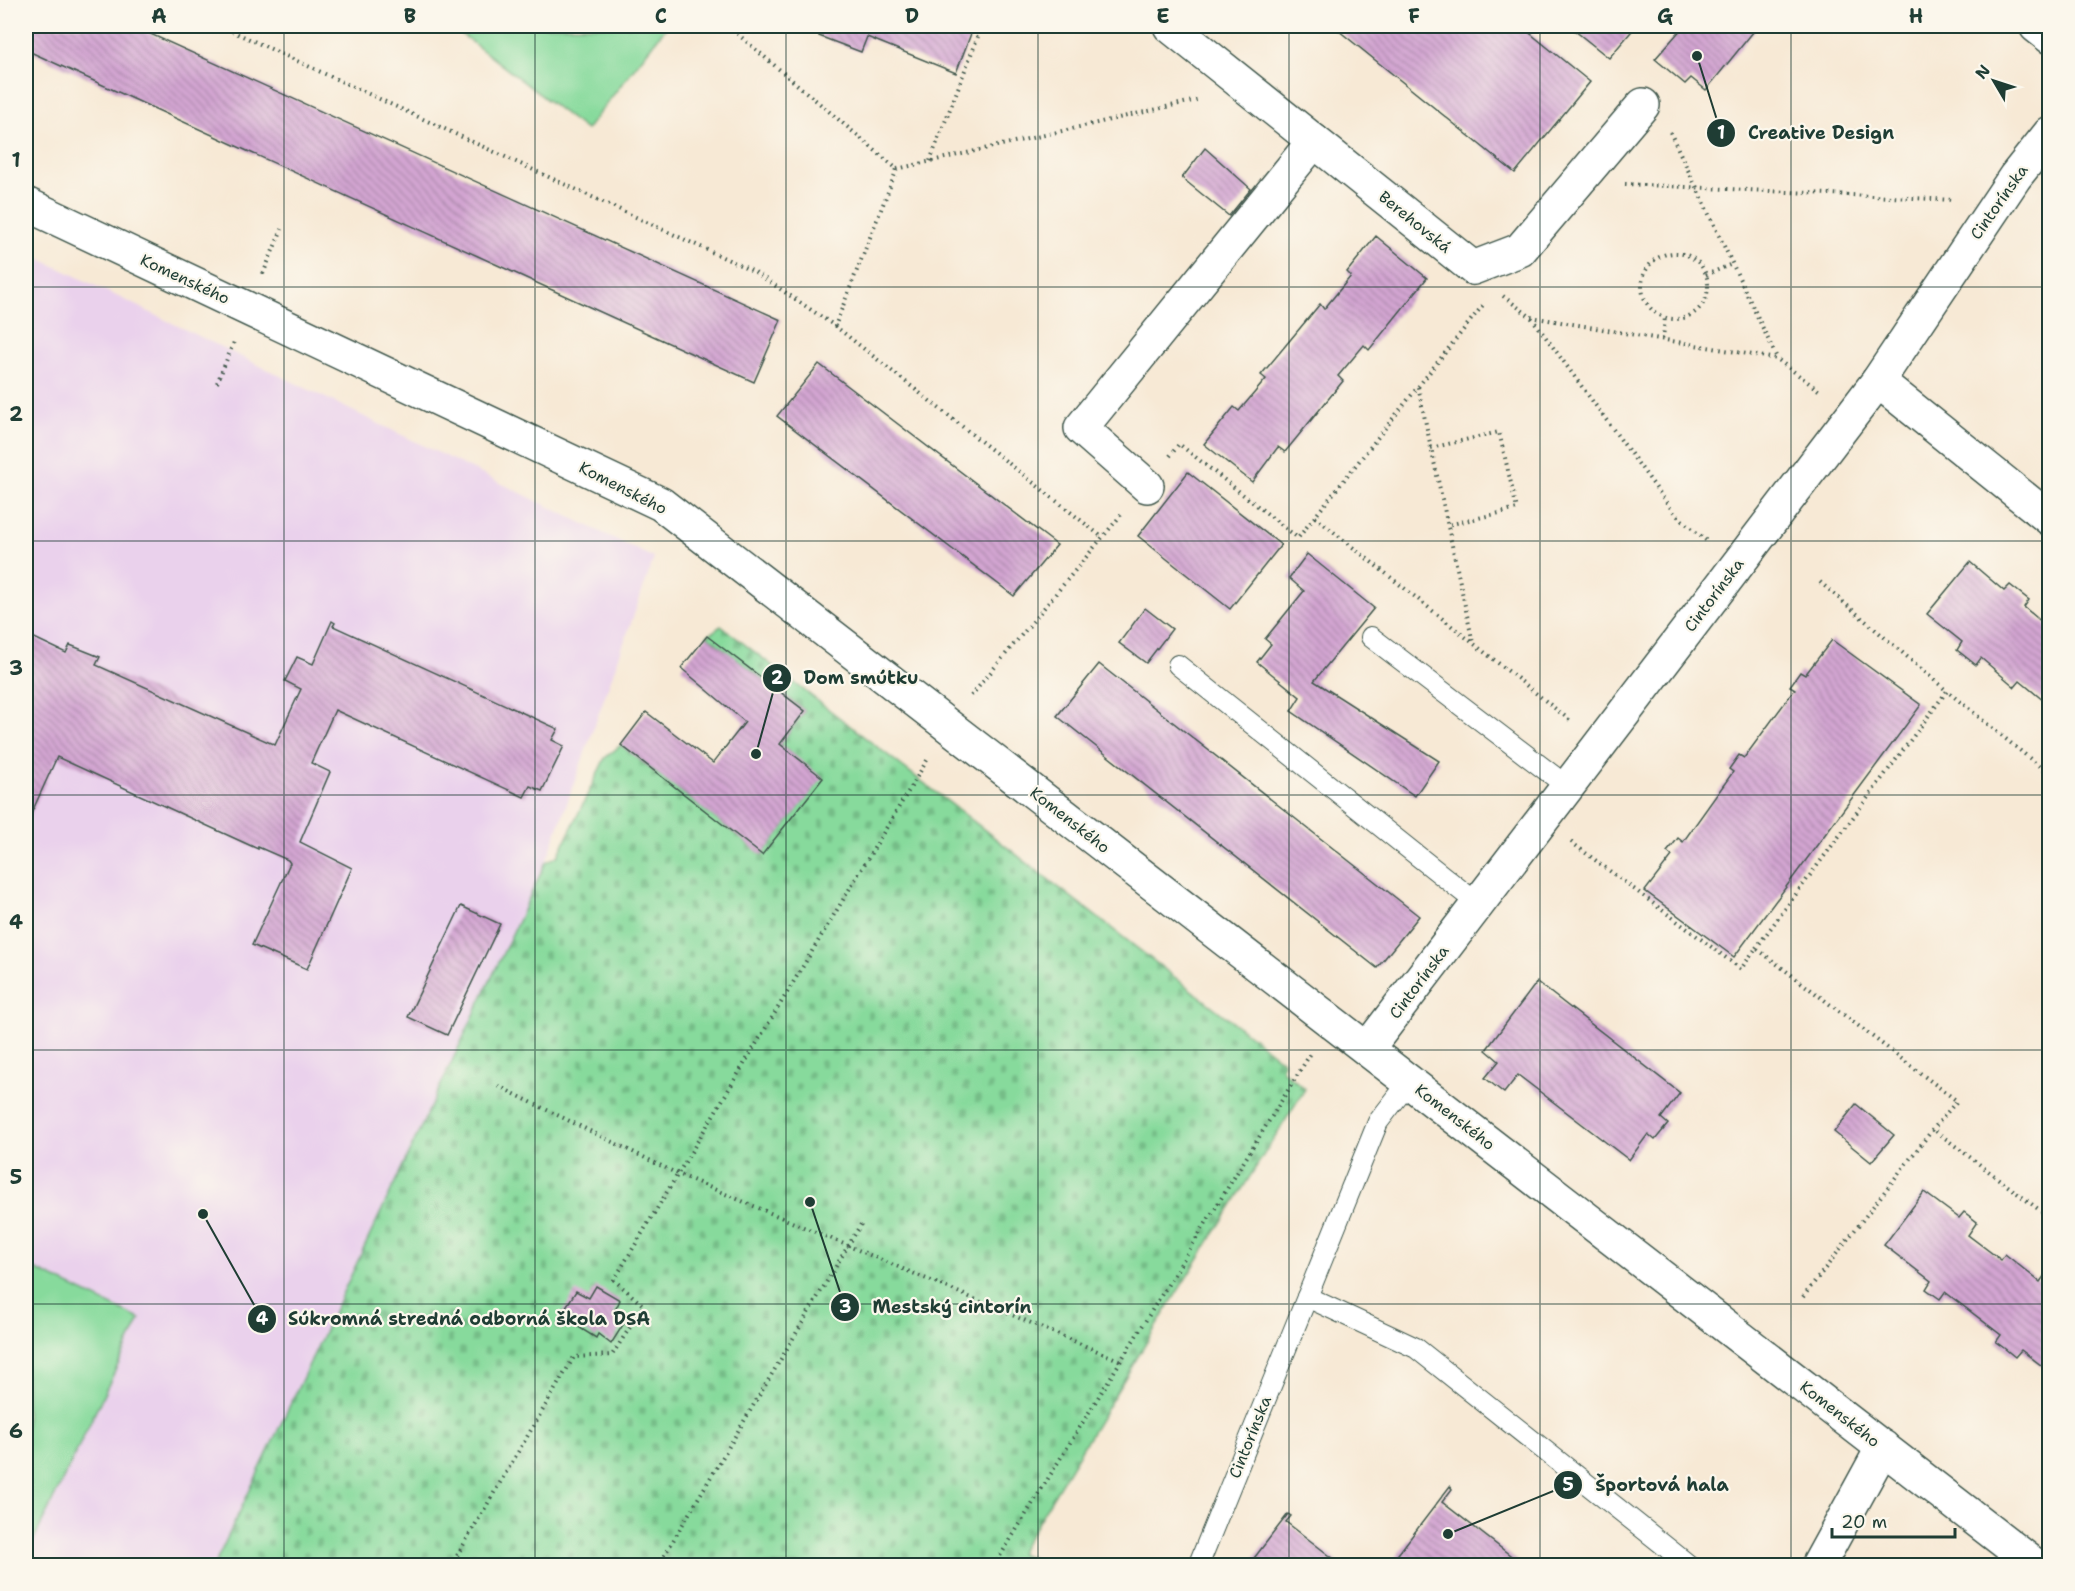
<svg xmlns="http://www.w3.org/2000/svg" width="2075" height="1591" viewBox="0 0 2075 1591" font-family="'Shantell Sans',sans-serif">
<style>
.built{fill:#ead1ec}
.green{fill:#87da9c;stroke:#538c68;stroke-width:1.5}
.cemetery{fill:url(#cemetery-stones);stroke:#538c68;stroke-width:1.5}
.building{fill:url(#building-back-hatch)}
.lines{fill:none;stroke-linecap:round;stroke-linejoin:round}
.service-casing{stroke:#3f574c;stroke-width:22}
.minor-casing{stroke:#3f574c;stroke-width:36}
.tertiary-casing{stroke:#3f574c;stroke-width:36}
.path{stroke:#3f574c;stroke-width:4;stroke-dasharray:1.5 4.5;stroke-linecap:butt}
.service{stroke:#fff;stroke-width:20}
.minor{stroke:#fff;stroke-width:33}
.tertiary{stroke:#fff;stroke-width:33}
.grid{fill:none;stroke:#1f3d34;stroke-width:1.5;stroke-opacity:0.55}
.labels{text-anchor:middle;dominant-baseline:central;stroke-width:4.5;stroke-linejoin:round;paint-order:stroke}
.street-label{font-size:16px;fill:#1f3d34;stroke:#fbf7ec}
.leader{fill:none;stroke:#1f3d34;stroke-width:2}
.callout-dot{fill:#1f3d34;stroke:#fbf7ec;stroke-width:2}
.mark-label{font-size:18px;text-anchor:middle;font-weight:bold;fill:#fff}
.callout-label{font-size:18px;text-anchor:middle;font-weight:bold;fill:#1f3d34;stroke:#fbf7ec;stroke-width:4.5;stroke-linejoin:round;paint-order:stroke}
.neatline{fill:none;stroke:#1f3d34;stroke-width:2}
.grid-label{font-size:20px;text-anchor:middle;font-weight:bold;fill:#1f3d34}
</style>
<defs>
<pattern id="cemetery-stones" width="16" height="16" patternUnits="userSpaceOnUse" patternTransform="scale(1.5)"><rect width="16" height="16" fill="#87da9c"/><path d="M2 7V4a2 2 0 0 1 4 0v3zM10 15v-3a2 2 0 0 1 4 0v3z" fill="#74bc87"/></pattern>
<pattern id="building-back-hatch" width="6" height="6" patternUnits="userSpaceOnUse" patternTransform="scale(1.5)"><rect width="6" height="6" fill="#d3a5d2"/><path d="M-1 5l2 2M0 0l6 6M5-1l2 2" fill="none" stroke="#ab88ab"/></pattern>
</defs>
<rect width="100%" height="100%" fill="#fbf7ec"/>
<filter id="ink" filterUnits="userSpaceOnUse"><feTurbulence type="fractalNoise" baseFrequency=".0167" numOctaves="2"/><feDisplacementMap in="SourceGraphic" scale="12" xChannelSelector="R" yChannelSelector="G"/><feConvolveMatrix kernelMatrix="1 2 1 2 8 2 1 2 1" color-interpolation-filters="sRGB"/></filter>
<filter id="wash" filterUnits="userSpaceOnUse"><feTurbulence type="fractalNoise" baseFrequency=".008" numOctaves="4" result="noise"/><feDisplacementMap in="SourceGraphic" scale="24" xChannelSelector="R" yChannelSelector="G"/><feGaussianBlur stdDeviation="1.35" result="paint"/><feColorMatrix in="noise" values="0 0 0 0 0 0 0 0 0 0 0 0 0 0 0 0 0 1.4 0 .05"/><feComposite in="paint" operator="in"/></filter>
<g filter="url(#wash)">
<rect width="100%" height="100%" fill="#f7e9d5"/>
<!-- built -->
<path class="built" d="M26,252L654,558L546,862L214,1565H26Z"/>
<!-- green -->
<g class="green">
<path d="M451,26H667L586,130Z"/>
<path d="M26,1265L140,1319L26,1556Z"/>
</g>
<!-- cemetery -->
<path class="cemetery" d="M721,626L1283,1061L1282,1070L1305,1089L1163,1315L1019,1553L1051,1565L214,1566L546,862L558,856L605,758L621,745L762,855L822,778L780,744L805,711L707,636Z"/>
<g id="blocks">
<!-- building -->
<g class="building">
<path d="M26,26H133L781,320L754,382L26,50Z"/>
<path d="M823,26H958L972,31L956,73L867,37L861,52L819,36Z"/>
<path d="M1333,26H1521L1590,82L1515,173Z"/>
<path d="M1569,26H1636L1609,58Z"/>
<path d="M1684,26H1758L1706,90L1691,78L1685,84L1655,59Z"/>
<path d="M1205,148L1251,189L1229,216L1182,178Z"/>
<path d="M1376,236L1427,278L1369,350L1364,345L1338,376L1343,381L1285,452L1278,447L1252,482L1204,444L1234,407L1239,411L1266,379L1261,375L1320,304L1324,309L1351,276L1347,272Z"/>
<path d="M819,364L1057,545L1014,596L777,416Z"/>
<path d="M1188,472L1281,545L1230,609L1138,536Z"/>
<path d="M1307,554L1374,608L1314,681L1439,761L1415,796L1291,711L1300,697L1257,662L1271,644L1265,639L1304,591L1289,578Z"/>
<path d="M1970,562L2004,591L2010,585L2029,600L2024,607L2050,629V706L2020,681L2015,687L1981,658L1976,665L1957,650L1962,642L1927,614Z"/>
<path d="M1145,608L1172,629L1146,663L1119,643Z"/>
<path d="M332,621L335,623L333,626L558,729L552,740L564,746L542,791L530,786L524,797L335,710L311,763L330,772L300,842L352,868L307,969L252,945L290,863L288,860L258,847V849L57,757L26,825V634L66,653L70,645L100,657L96,665L275,745L301,689L285,681L297,657L313,664Z"/>
<path d="M707,636L805,711L780,744L823,778L762,855L621,745L646,712L713,763L745,722L681,668Z"/>
<path d="M1832,640L1921,705L1734,957L1645,891L1672,856L1667,852L1672,846L1678,838L1683,842L1733,772L1729,769L1739,755L1744,758L1795,689L1790,686L1800,672L1805,675Z"/>
<path d="M1099,664L1419,916L1377,968L1057,716Z"/>
<path d="M461,906L500,924L447,1035L408,1017Z"/>
<path d="M1537,982L1680,1093L1661,1118L1668,1124L1655,1140L1648,1134L1629,1160L1518,1075L1504,1093L1485,1078L1499,1061L1486,1050Z"/>
<path d="M1856,1104L1894,1135L1871,1162L1834,1132Z"/>
<path d="M1924,1192L1959,1218L1964,1212L1977,1222L1968,1235L2001,1260L2005,1254L2040,1282L2045,1275L2050,1278V1372L2021,1350L2015,1357L2004,1348L1996,1342L2001,1335L1945,1292L1940,1299L1926,1289L1931,1281L1884,1245Z"/>
<path d="M596,1286L620,1300L614,1313L626,1320L611,1344L598,1334L596,1338L572,1323L574,1320L562,1313L576,1291L589,1298Z"/>
<path d="M1450,1486L1452,1489L1442,1502L1524,1566H1389Z"/>
<path d="M1288,1514L1291,1516L1286,1522L1343,1566H1248Z"/>
</g>
</g>
</g>
<g filter="url(#ink)">
<use href="#blocks" fill-opacity="0" stroke="#3f574c" stroke-width="1.5"/>
<g class="lines">
<defs>
<g id="service">
<path d="M1371,637L1568,787"/>
<path d="M1178,665L1478,904"/>
<path d="M1307,1297L1416,1348L1690,1566"/>
<path d="M1198,1566L1378,1122L1409,1082"/>
</g>
<g id="minor">
<path d="M1170,26L1473,268L1520,250L1643,105"/>
<path d="M26,204L661,504L2036,1566"/>
<path d="M1878,381L2050,519"/>
<path d="M1147,486L1081,428L1314,141"/>
<path d="M1367,1049L1878,381L2015,177L2050,133"/>
<path d="M1818,1566L1883,1447"/>
</g>
<path id="tertiary" d="M2036,26L2050,37"/>
</defs>
<!-- service casing -->
<use href="#service" class="service-casing"/>
<!-- minor casing -->
<use href="#minor" class="minor-casing"/>
<!-- tertiary casing -->
<use href="#tertiary" class="tertiary-casing"/>
<!-- path -->
<g class="path">
<path d="M221,26L755,272L835,326"/>
<path d="M728,26L897,169L835,326L1102,537"/>
<path d="M1670,132L1777,358"/>
<path d="M930,161L982,26"/>
<path d="M897,169L1201,99"/>
<path d="M1625,184L1953,200"/>
<circle cx="1675" cy="286" r="33"/>
<path d="M263,274L282,229"/>
<path d="M1706,275L1732,264"/>
<path d="M1503,296L1531,317L1675,514L1708,542"/>
<path d="M1531,317L1777,359L1821,392"/>
<path d="M1663,339L1665,317"/>
<path d="M217,383L234,342"/>
<path d="M1418,387L1473,643"/>
<path d="M1431,448L1499,432L1517,509L1448,525"/>
<path d="M1170,456L1179,444L1298,538L1483,305"/>
<path d="M1315,517L1572,722"/>
<path d="M1820,582L1947,691"/>
<path d="M971,696L1121,515"/>
<path d="M1571,842L1741,969L1756,948L1957,1101L1933,1129"/>
<path d="M1756,948L1947,691L2050,775"/>
<path d="M498,1086L678,1174L1121,1361"/>
<path d="M1803,1297L1933,1129L2050,1218"/>
<path d="M451,1566L574,1357L612,1355L644,1306L614,1280L929,757"/>
<path d="M658,1566L861,1224"/>
<path d="M994,1566L1311,1053"/>
</g>
<!-- service -->
<use href="#service" class="service"/>
<!-- minor -->
<use href="#minor" class="minor"/>
<!-- tertiary -->
<use href="#tertiary" class="tertiary"/>
</g>
</g>
<!-- grid -->
<path class="grid" d="M284,26V1566M535,26V1566M786,26V1566M1038,26V1566M1289,26V1566M1540,26V1566M1791,26V1566M26,287H2050M26,541H2050M26,795H2050M26,1050H2050M26,1304H2050"/>
<g class="labels">
<!-- street labels -->
<g class="street-label">
<text transform="translate(1999 202) rotate(-55)">Cintorínska</text>
<text transform="translate(1415 222) rotate(39)">Berehovská</text>
<text transform="translate(185 279) rotate(25)">Komenského</text>
<text transform="translate(623 488) rotate(27)">Komenského</text>
<text transform="translate(1714 595) rotate(-53)">Cintorínska</text>
<text transform="translate(1070 820) rotate(38)">Komenského</text>
<text transform="translate(1419 982) rotate(-53)">Cintorínska</text>
<text transform="translate(1455 1117) rotate(38)">Komenského</text>
<text transform="translate(1840 1414) rotate(38)">Komenského</text>
<text transform="translate(1250 1437) rotate(-68)">Cintorínska</text>
</g>
</g>
<!-- callouts -->
<path class="leader" d="M1697 56L1721 133M756 754L777 678M810 1202L845 1307M203 1214L262 1319M1448 1534L1568 1485"/>
<g class="callout-dot">
<circle cx="1697" cy="56" r="6"/>
<circle cx="756" cy="754" r="6"/>
<circle cx="810" cy="1202" r="6"/>
<circle cx="203" cy="1214" r="6"/>
<circle cx="1448" cy="1534" r="6"/>
<circle cx="1721" cy="133" r="15"/>
<circle cx="777" cy="678" r="15"/>
<circle cx="845" cy="1307" r="15"/>
<circle cx="262" cy="1319" r="15"/>
<circle cx="1568" cy="1485" r="15"/>
</g>
<g class="mark-label">
<text x="1721" y="139">1</text>
<text x="777" y="684">2</text>
<text x="845" y="1313">3</text>
<text x="262" y="1325">4</text>
<text x="1568" y="1491">5</text>
</g>
<g class="callout-label">
<text x="1821" y="139">Creative Design</text>
<text x="861" y="684">Dom smútku</text>
<text x="952" y="1313">Mestský cintorín</text>
<text x="469" y="1325">Súkromná stredná odborná škola DSA</text>
<text x="1662" y="1491">Športová hala</text>
</g>
<!-- margin -->
<rect width="2075" height="1591" fill="none" stroke="#fbf7ec" stroke-width="66"/>
<!-- north arrow -->
<g transform="translate(1994 81) rotate(309)" stroke="#fbf7ec" stroke-width="4.5" paint-order="stroke">
<path d="M0-4.5L10 22L0 15L-10 22Z" fill="#1f3d34"/>
<text y="-9" font-size="16" font-weight="bold" text-anchor="middle" fill="#1f3d34">N</text>
</g>
<!-- scale -->
<path d="M1832 1528v9h123v-9" fill="none" stroke="#1f3d34" stroke-width="3"/>
<text x="1841" y="1528" font-size="18" fill="#1f3d34" stroke="#fbf7ec" stroke-width="4.5" paint-order="stroke">20 m</text>
<rect x="33" y="33" width="2009" height="1525" class="neatline"/>
<g class="grid-label">
<text x="159" y="23">A</text>
<text x="410" y="23">B</text>
<text x="661" y="23">C</text>
<text x="912" y="23">D</text>
<text x="1163" y="23">E</text>
<text x="1414" y="23">F</text>
<text x="1665" y="23">G</text>
<text x="1916" y="23">H</text>
<text x="16" y="167">1</text>
<text x="16" y="421">2</text>
<text x="16" y="675">3</text>
<text x="16" y="929">4</text>
<text x="16" y="1184">5</text>
<text x="16" y="1438">6</text>
</g>
</svg>
